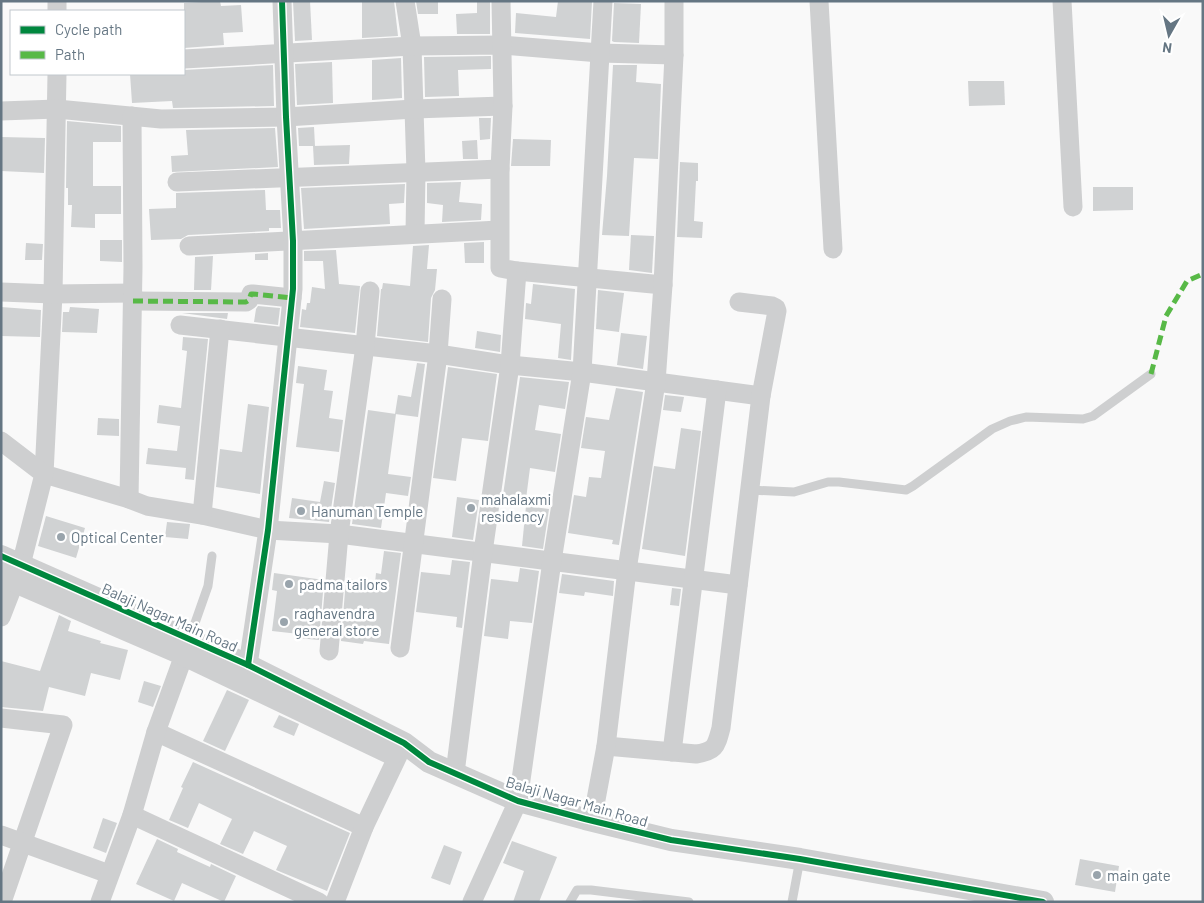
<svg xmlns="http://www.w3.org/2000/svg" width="1204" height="903" viewBox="0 0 1204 903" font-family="Barlow,sans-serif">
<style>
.building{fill:#d0d2d3}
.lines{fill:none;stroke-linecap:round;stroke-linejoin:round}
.service{stroke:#cecfd0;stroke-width:9}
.minor{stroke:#cecfd0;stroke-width:19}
.tertiary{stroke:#cecfd0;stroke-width:22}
.quiet{stroke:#58b947;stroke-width:5;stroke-dasharray:10 5;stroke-linecap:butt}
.cycleway-casing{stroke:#fff;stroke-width:9}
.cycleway{stroke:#00873e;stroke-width:6}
.poi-dot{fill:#99a4ac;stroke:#fff;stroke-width:2}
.labels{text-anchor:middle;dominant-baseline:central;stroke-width:5;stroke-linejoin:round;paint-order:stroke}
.poi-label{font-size:15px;fill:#657683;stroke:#fff;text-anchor:start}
.street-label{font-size:15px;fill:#657683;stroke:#fff}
</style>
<rect width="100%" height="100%" fill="#f9f9f9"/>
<!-- building -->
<g class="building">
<path d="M220,1L221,6L241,5L243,32L223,33L224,45L184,48V3Z"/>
<path d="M293,1H310L312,40L295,41Z"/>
<path d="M362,1H394L398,36L362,38Z"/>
<path d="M416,1H438V14H418Z"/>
<path d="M477,1H490V34H457L456,14L477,13Z"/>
<path d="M558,1H592L590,39L515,33L516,13L556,17Z"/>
<path d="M614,3L641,4L639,43L614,42L612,41Z"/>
<path d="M491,56V69L458,70L459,96L425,97L424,57Z"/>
<path d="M401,58L402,98L372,100V60Z"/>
<path d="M332,62L333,103L297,105L295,64Z"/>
<path d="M273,65L274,106L173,108L172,101L132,103L130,74H184V70Z"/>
<path d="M613,65H637L636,82L661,84L658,159L634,158L629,236L602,235L607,176Z"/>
<path d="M968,81H1004L1005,105L969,106Z"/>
<path d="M479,118H491L490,139L480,140Z"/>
<path d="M67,121L121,126V142H93V186H121V214H95V228L71,227L72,205H68V188H66Z"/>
<path d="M314,127L315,146H299L298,128Z"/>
<path d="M275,128L278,167L172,172L171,156L188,155L186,130Z"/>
<path d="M1,137L45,138L44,173L1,171Z"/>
<path d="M513,139L551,140L550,166H511Z"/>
<path d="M477,140L478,159H463L462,141Z"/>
<path d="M350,145L349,164L314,165L313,146Z"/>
<path d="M680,162L698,163V181H696L694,221L703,222L702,238L677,237Z"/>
<path d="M461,182L459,202L482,204L481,220L442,222L443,205L427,203V183Z"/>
<path d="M405,184L404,203L389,204L390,224L304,229L301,188Z"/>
<path d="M1093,187H1133V210L1093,211Z"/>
<path d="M265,190L266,210H280L281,228H269V231L188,235L181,239L151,240L149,209L176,208V193Z"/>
<path d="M631,235L654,236L652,273L629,270Z"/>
<path d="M100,240H122V262L100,261Z"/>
<path d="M484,242V263H465L464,243Z"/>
<path d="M26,243L43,244L42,260H25Z"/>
<path d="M429,245L427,269H437L435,290L431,298L428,342L377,336L381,289H382L383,283L410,286L413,246Z"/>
<path d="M336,250L339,284L360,286L355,333L300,327L302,309L306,310L307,303H310L312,287L325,289L323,261H304V251Z"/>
<path d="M268,253V260H255V254Z"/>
<path d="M213,256L211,290H194L195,257Z"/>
<path d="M533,284L575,289L571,360L558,358L561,324L525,319L526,303L531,304Z"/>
<path d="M598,290L624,293L619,332L596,329Z"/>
<path d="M258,306L280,308L278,325L254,322L256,309Z"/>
<path d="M1,307L41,310L40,337L1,336Z"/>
<path d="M70,307L99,309L97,333L62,332L63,312H69Z"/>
<path d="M182,313H228L227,319Z"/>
<path d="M477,331L501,335L500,352L475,348Z"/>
<path d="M621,333L647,336L643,369L617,365Z"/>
<path d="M183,337L208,339L194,480L185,479L186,468L146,464L148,448L177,451L180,426L157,423L159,405L181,408L187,351L182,350Z"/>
<path d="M417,363L425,364L418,417L395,414L398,395L411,397Z"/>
<path d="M298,366L327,370L324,390L333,391L329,418L343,420L339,452L296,447L304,384L296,383Z"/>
<path d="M448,367L497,374L488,441L462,438L456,481L433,478Z"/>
<path d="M520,377L569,382L565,409L539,405L535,430L561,434L555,472L530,468L526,499L503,495Z"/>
<path d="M616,388L643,392L619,545L612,544L613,540L568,533L574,495L586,497L589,477L601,478L605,451L581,448L586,417L609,420Z"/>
<path d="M665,395L684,397L681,412L663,410Z"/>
<path d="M248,404L269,407L260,494L216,487L220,449L242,452Z"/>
<path d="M368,410L396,414L388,474L411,477L408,496L386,493L381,528L352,524Z"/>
<path d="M98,418L119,419V436L97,435Z"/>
<path d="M681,428L701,431L685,556L642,549L654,466L675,469Z"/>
<path d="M324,481L335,483L329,522L289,518L292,498L320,502Z"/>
<path d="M457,497L479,500L473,540L452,537Z"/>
<path d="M526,506L549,509L543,549L522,546Z"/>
<path d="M46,516L85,528L76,558L38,546Z"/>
<path d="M167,522L190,524L188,539L165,537Z"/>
<path d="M384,551L401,553L389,644L364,641L363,644L341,641L346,579L375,583L376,573L381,574Z"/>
<path d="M452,560L470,562L462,628L456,627L457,617L416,612L421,572L450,575Z"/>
<path d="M520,568L539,571L532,623L510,621L508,639L484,636L491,579L518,582Z"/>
<path d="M274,573L324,580L319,640L298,638L299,634L272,631L277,591L272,590Z"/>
<path d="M562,574L614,581L613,596L585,592L584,596L559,593Z"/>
<path d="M672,588L681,589L679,606L670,605Z"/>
<path d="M59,615L71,621L68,631L101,641L100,643L128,650L120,680L91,673L85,696L49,687L43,711L1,707V661L40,671Z"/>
<path d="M144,681L161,686L153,707L138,702Z"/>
<path d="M227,690L249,700L225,751L203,741Z"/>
<path d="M279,715L299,724L294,736L273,727Z"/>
<path d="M193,762L350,833L327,891L276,870L287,846L254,831L243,854L220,844L232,819L199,803L188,828L169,820L183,788L181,787Z"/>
<path d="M103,818L117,823L106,853L93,848Z"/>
<path d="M157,839L178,849L177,852L210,867L211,864L236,876L224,902L182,883L174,901L136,884Z"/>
<path d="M512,841L557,857L539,902H513L524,871L503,863Z"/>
<path d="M444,845L462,852L450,885L431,878Z"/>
<path d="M1080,859L1119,866L1115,892L1075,885Z"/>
</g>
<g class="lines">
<!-- service -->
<g class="service">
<path d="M750,490L794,492L828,482H839L906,490L913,486L992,429L1010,421L1026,417L1083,419L1093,416L1151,374"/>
<path d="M189,640L208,586L212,556"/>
<path d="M570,902L577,890H591L689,902"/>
<path d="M792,902L800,859"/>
</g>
<!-- minor -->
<g class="minor">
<path d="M57,1V11"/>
<path d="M405,1L412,46L416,172L415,233"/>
<path d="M819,1L833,249"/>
<path d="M1062,1L1073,207"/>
<path d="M184,59L412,46L502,45L600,53L674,55"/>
<path d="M57,74L53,294L44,474L129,499L147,506L202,515L268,530L339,534L738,585"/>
<path d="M1,111L57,109L161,119L286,117L414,109L503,106"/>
<path d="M177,182L500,169"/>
<path d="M189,246L499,230"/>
<path d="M517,271L663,285"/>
<path d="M1,292L53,294L133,293"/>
<path d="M133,301L246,302L249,300L251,294H253L292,298"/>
<path d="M180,325L438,354L510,365L582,372L761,396"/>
<path d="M1,441L44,474L21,565"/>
<path d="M129,499L133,267L132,116"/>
<path d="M202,515L220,329"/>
<path d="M1,617L15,581"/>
<path d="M400,648L438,354L442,299"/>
<path d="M329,651L339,534L365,346L370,291"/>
<path d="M248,665L268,530L293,289V241L286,117L282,1"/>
<path d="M1,718L63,725L2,902"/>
<path d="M156,732L364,827"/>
<path d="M606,746L696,754C716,751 716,746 721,728L761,396L777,311L776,308L772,306L739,302"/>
<path d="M672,752L717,390"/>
<path d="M455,773L483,552L510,365L517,271L500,268V169L503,106L501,1"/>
<path d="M132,815L319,902"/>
<path d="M592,821L606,746L627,570L656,382L663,285L674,55V1"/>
<path d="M1,835L109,874"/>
<path d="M100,902L132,815L156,732L184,655"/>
<path d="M335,902L364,827L404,743"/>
<path d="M472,902L518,801L552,561L582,372L603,1"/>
</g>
<!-- tertiary -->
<g class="tertiary">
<path d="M1,556L248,665L404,743L429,762L518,801L585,819L671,840L800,859L1043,902"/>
<path d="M1,576L184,655L392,754"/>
</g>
<!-- quiet -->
<g class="quiet">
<path d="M133,301L246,302L249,300L251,294H253L292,298"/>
<path d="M1151,374L1166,316L1187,281L1203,274"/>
</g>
<defs>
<g id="cycleway">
<path d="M1,556L248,665L404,743L429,762L518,801L585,819L671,840L800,859L1043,902"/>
<path d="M248,665L268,530L293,289V241L286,117L282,1"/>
</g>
</defs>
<!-- cycleway casing -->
<use href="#cycleway" class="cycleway-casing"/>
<!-- cycleway -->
<use href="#cycleway" class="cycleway"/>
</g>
<!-- markers -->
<g class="poi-dot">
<circle cx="471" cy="508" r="5"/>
<circle cx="301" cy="511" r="5"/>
<circle cx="61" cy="537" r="5"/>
<circle cx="289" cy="584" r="5"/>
<circle cx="284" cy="622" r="5"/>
<circle cx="1097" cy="875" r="5"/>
</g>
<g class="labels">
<!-- poi labels -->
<g class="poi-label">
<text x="481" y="499">mahalaxmi<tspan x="481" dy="17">residency</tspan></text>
<text x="311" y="511">Hanuman Temple</text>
<text x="71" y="537">Optical Center</text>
<text x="299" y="584">padma tailors</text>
<text x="294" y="613">raghavendra<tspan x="294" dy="17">general store</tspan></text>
<text x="1107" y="875">main gate</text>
</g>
<!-- street labels -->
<g class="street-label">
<text transform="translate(170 617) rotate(24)">Balaji Nagar Main Road</text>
<text transform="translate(577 801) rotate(16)">Balaji Nagar Main Road</text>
</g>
</g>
<!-- border -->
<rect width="1204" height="903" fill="none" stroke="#657683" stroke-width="5"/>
<!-- legend -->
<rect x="10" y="10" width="175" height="65" fill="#ffffff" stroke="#c1c8cd"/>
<rect x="20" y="26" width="25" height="8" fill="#00873e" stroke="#c1c8cd"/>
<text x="55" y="35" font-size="15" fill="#657683">Cycle path</text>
<rect x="20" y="51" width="25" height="8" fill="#58b947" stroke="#c1c8cd"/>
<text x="55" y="60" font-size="15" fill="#657683">Path</text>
<!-- north arrow -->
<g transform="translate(1169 35) rotate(188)" stroke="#ffffff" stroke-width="4" paint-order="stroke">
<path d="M0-4L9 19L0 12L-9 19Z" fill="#657683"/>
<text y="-8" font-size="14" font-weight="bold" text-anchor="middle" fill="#657683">N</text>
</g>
</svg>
